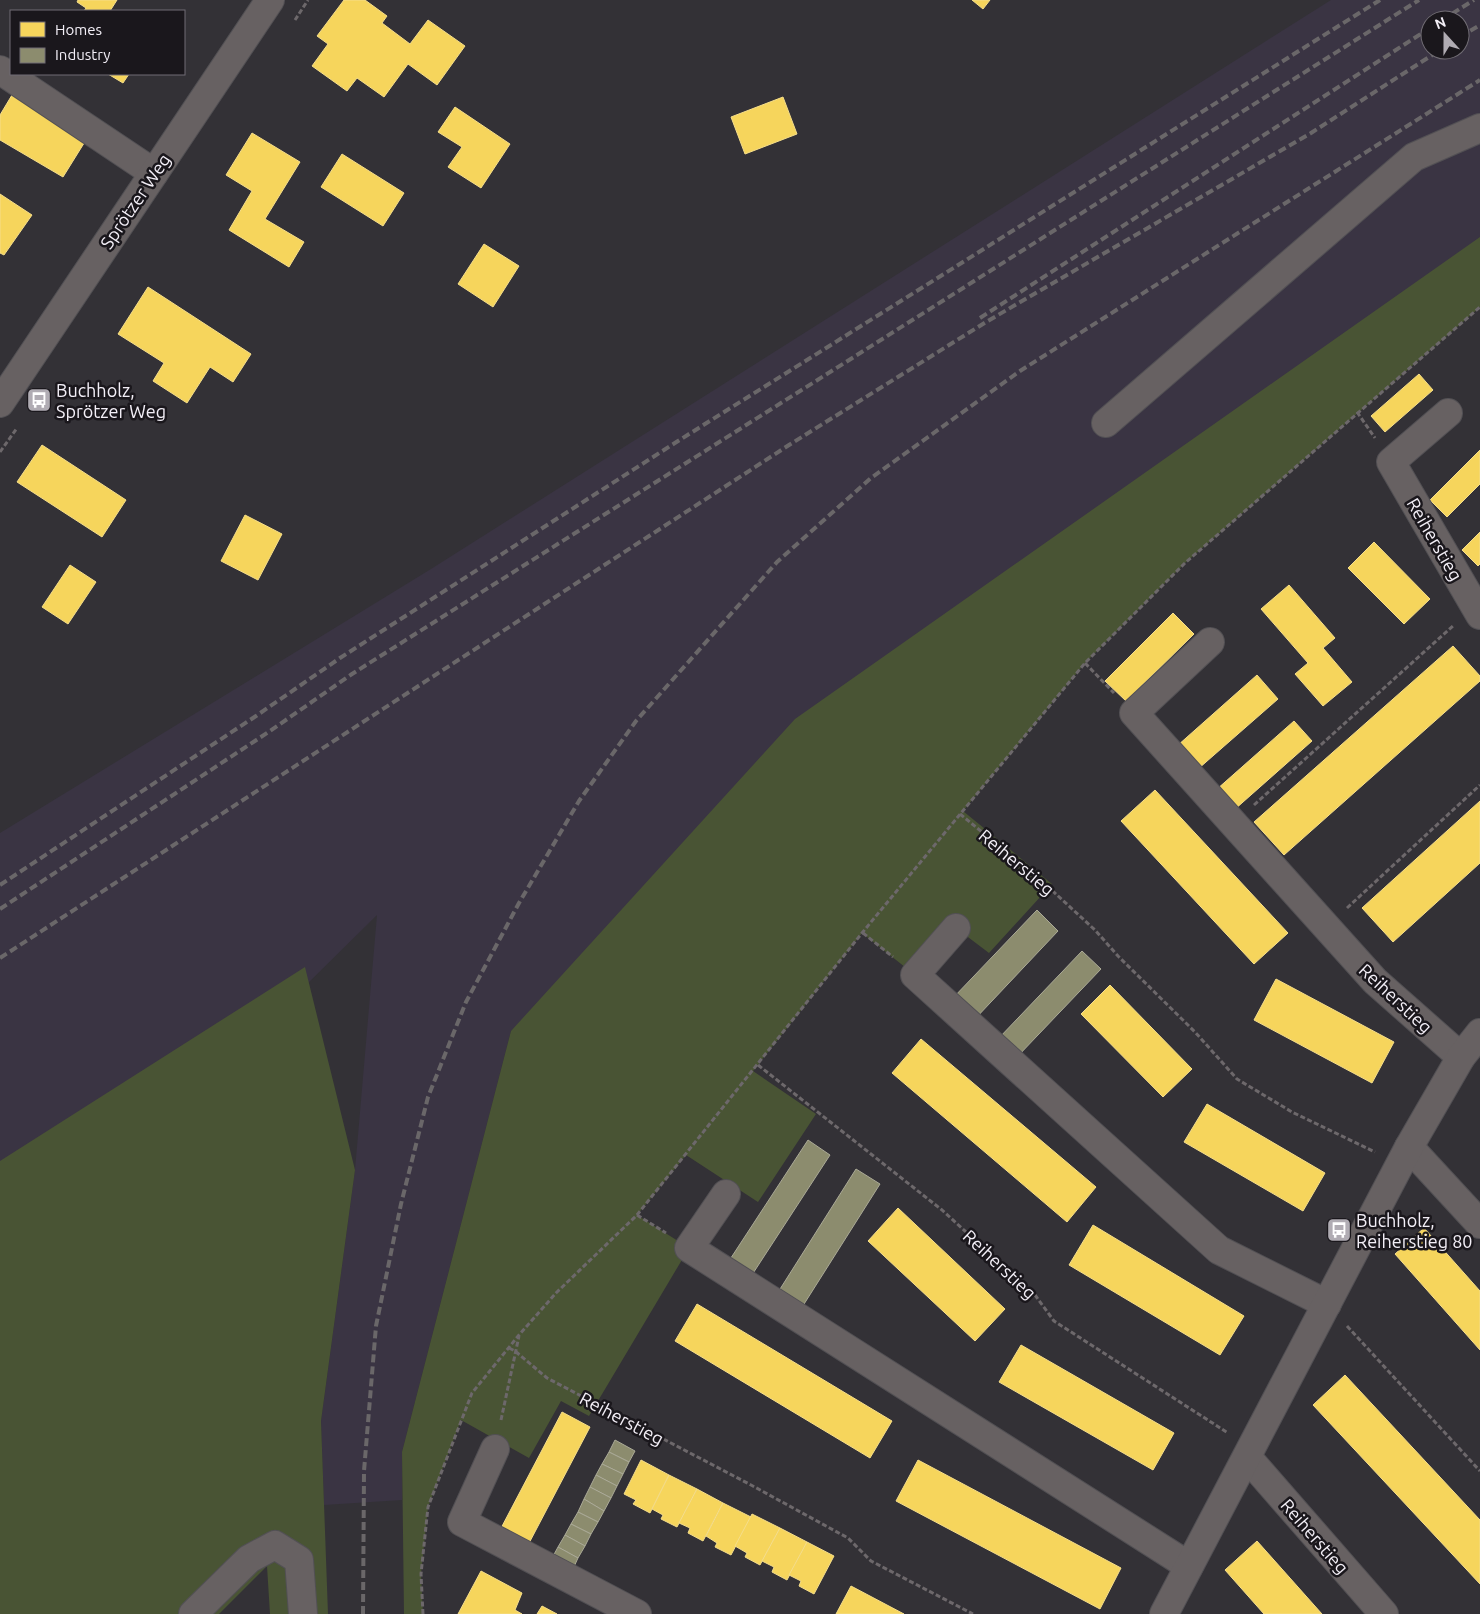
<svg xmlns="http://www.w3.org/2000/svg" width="1480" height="1614" viewBox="0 0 1480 1614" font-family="Ubuntu,sans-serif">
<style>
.built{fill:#3a3443;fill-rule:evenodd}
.green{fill:#495434}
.homes{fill:#f6d55c;stroke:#f5dd8a}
.industry{fill:#8c8c6e;stroke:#abaa97}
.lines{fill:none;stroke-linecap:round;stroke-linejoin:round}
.minor-casing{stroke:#525054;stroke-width:30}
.path{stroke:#6d686b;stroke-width:3;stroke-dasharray:5 2.5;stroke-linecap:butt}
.minor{stroke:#676162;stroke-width:28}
.rail{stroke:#6a6769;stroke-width:4;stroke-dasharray:8 4;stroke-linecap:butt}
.labels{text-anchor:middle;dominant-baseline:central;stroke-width:5;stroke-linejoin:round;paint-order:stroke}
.street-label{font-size:18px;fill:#f3eff7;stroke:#1a171c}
.poi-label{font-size:18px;fill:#f3eff7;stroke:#1a171c;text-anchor:start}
</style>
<rect width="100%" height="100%" fill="#333136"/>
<!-- built -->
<path class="built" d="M1331,0H1480V274L511,1031L402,1452V1500L324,1505L321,1421L355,1170L377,915L87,1201L0,1264V833L431,569ZM1430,20H1460V50H1430Z"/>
<!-- green -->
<g class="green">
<path d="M1480,237V307L1185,563L1085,663L963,811L1052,884L989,953L956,928L915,975L862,933L753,1071L816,1114L758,1202L686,1155L637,1215L689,1248L589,1416L561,1401L529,1458L461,1420L428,1507L421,1574L423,1614H404L402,1452L511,1031L795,719Z"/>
<path d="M305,967L355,1170L321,1421L328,1614H270L267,1566L219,1614H0V1161Z"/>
</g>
<!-- homes -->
<g class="homes">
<path d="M78,0H117L110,11H84L86,8L77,2Z"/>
<path d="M344,0H365L387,16L382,23L410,44L428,20L465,46L437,85L408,64L384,97L357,78L347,91L312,66L328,44L317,36Z"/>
<path d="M972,0H990L983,9Z"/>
<path d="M108,74H129L123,83Z"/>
<path d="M12,95L86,140L63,177L0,140V115Z"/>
<path d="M783,97L797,134L745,154L731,117Z"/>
<path d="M455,107L510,144L481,188L448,167L462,147L438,132Z"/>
<path d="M252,133L300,162L265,219L304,242L289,267L229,230L252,191L226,175Z"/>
<path d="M342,154L404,193L383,226L321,187Z"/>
<path d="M0,194L32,215L4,255L0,253Z"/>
<path d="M484,244L519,266L493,307L458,284Z"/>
<path d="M148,287L251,354L233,382L210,367L187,403L153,381L164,363L118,334Z"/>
<path d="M1419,374L1433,390L1385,432L1371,416Z"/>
<path d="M42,445L126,500L102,537L17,482Z"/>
<path d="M1480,450V484L1447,517L1430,500Z"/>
<path d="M245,515L282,534L258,580L221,561Z"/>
<path d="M1480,532V564L1478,566L1462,550Z"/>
<path d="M1374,542L1430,599L1404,624L1348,568Z"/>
<path d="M70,565L96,582L68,624L42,607Z"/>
<path d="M1289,585L1335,638L1323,648L1352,682L1323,706L1295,674L1308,663L1261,609Z"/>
<path d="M1173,613L1194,634L1126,701L1105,681Z"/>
<path d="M1453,646L1480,676V681L1284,855L1254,822Z"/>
<path d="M1257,675L1278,699L1198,769L1177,746Z"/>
<path d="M1294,721L1312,741L1234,810L1216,790Z"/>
<path d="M1155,790L1288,933L1254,964L1121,821Z"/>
<path d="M1480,801V863L1393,942L1362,908Z"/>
<path d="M1276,979L1394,1042L1372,1083L1254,1020Z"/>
<path d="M1110,985L1192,1069L1163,1097L1081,1014Z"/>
<path d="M921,1039L1096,1187L1067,1222L892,1073Z"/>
<path d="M1207,1104L1325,1173L1303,1211L1184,1142Z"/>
<path d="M898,1208L1005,1309L975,1341L868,1241Z"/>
<path d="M1093,1225L1244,1316L1220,1355L1069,1265Z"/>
<path d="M1424,1228L1480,1291V1350L1395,1254Z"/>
<path d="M697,1304L892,1421L870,1458L675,1341Z"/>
<path d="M1021,1345L1174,1433L1153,1470L999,1382Z"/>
<path d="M1345,1375L1480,1520V1584L1313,1405Z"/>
<path d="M562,1412L590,1427L527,1547L499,1532Z"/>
<path d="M641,1460L669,1475L650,1513L633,1504L636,1500L624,1494Z"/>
<path d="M918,1460L1121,1568L1100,1609L896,1501Z"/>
<path d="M669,1475L697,1489L677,1527L661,1519L663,1515L652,1509Z"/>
<path d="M697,1489L723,1503L703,1541L688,1533L690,1528L679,1523Z"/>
<path d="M723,1503L751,1517L731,1555L715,1547L717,1543L706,1536Z"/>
<path d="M752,1514L780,1528L760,1565L745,1557L747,1553L735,1546Z"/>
<path d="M780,1528L807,1542L787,1580L772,1572L774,1567L762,1561Z"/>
<path d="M1257,1541L1322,1614H1264L1225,1570Z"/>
<path d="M807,1542L834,1556L814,1594L799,1586L801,1581L789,1575Z"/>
<path d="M481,1571L522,1593L515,1610L522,1614H458Z"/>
<path d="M851,1586L904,1614H836Z"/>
<path d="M542,1606L557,1614H537Z"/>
</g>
<!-- industry -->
<g class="industry">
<path d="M1037,910L1058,931L974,1020L952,999Z"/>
<path d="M1082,951L1101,969L1017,1057L998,1039Z"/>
<path d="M808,1140L830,1155L748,1281L725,1267Z"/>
<path d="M856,1169L880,1184L799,1312L775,1297Z"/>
<path d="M615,1440L635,1451L629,1462L609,1452Z"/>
<path d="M609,1452L629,1462L623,1474L602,1464Z"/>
<path d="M602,1464L623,1474L617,1486L596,1475Z"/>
<path d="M596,1475L617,1486L611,1498L590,1487Z"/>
<path d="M590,1487L611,1498L604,1511L584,1499Z"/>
<path d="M584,1499L604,1511L598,1522L578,1512Z"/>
<path d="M578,1512L598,1522L591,1534L571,1524Z"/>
<path d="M571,1524L591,1534L585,1546L565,1535Z"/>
<path d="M565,1535L585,1546L578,1558L558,1547Z"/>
<path d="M558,1547L578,1558L572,1571L551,1560Z"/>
</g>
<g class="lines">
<defs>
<g id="minor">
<path d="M0,70L154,173"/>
<path d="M0,403L270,0"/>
<path d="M1448,413L1391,462L1480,615"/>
<path d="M1106,423L1414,157L1480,128"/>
<path d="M1210,642L1134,713L1375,981L1461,1057"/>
<path d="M956,928L915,975L1219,1250L1327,1304"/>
<path d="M1409,1147L1480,1224"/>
<path d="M726,1194L689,1248L1189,1566"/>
<path d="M495,1449L462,1522L637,1614"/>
<path d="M1247,1457L1384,1614"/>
<path d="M193,1614L249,1559L275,1545L299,1560L303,1614"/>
<path d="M1164,1614L1409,1147L1461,1057L1480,1033"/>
</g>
</defs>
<!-- minor casing -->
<use href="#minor" class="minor-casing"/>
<!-- path -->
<g class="path">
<path d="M295,20L308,0"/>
<path d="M1357,412L1375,438"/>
<path d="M0,452L17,428"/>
<path d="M1085,663L1114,693"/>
<path d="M1254,805L1454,625"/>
<path d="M960,814L1044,883L1095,930L1118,956L1195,1032L1237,1079L1292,1112L1375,1152"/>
<path d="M1347,908L1480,785"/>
<path d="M863,933L893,957"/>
<path d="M758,1065L942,1210L1035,1295L1054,1321L1228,1433"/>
<path d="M637,1215L666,1233"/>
<path d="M1347,1326L1480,1471"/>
<path d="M509,1348L515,1351L547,1378L751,1485L848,1538L871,1561L973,1614"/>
<path d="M501,1420L519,1336"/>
<path d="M423,1614L421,1574L428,1507L472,1393L519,1335L556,1293L637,1215L862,933L1085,663L1185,563L1480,307"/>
</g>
<!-- minor -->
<use href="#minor" class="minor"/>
<!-- rail -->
<g class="rail">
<path d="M1442,20L1474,0"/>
<path d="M1460,37L1480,25"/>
<path d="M980,318L1430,28"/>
<path d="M0,885L256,716L340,658L678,441L1380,0"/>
<path d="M0,909L270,731L352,674L1419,0"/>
<path d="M0,958L789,445L986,322L1311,133L1440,50"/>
<path d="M363,1614L364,1471L376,1326L401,1204L428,1097L466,1002L519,903L579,801L636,721L777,562L871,478L1020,371L1480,80"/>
</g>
</g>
<!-- icons -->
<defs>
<symbol id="bus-square" viewBox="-11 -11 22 22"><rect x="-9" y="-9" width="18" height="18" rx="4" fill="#b0acb3" stroke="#1a171c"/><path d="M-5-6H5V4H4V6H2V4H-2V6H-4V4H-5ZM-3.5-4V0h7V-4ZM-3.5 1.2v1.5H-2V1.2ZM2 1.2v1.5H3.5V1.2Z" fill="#fff"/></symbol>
</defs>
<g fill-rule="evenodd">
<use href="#bus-square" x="25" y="386" width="28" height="28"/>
<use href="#bus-square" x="1325" y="1216" width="28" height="28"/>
</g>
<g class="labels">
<!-- street labels -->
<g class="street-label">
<text transform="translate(135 201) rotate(-56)">Sprötzer Weg</text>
<text transform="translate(1435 539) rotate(60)">Reiherstieg</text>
<text transform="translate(1017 862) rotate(40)">Reiherstieg</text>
<text transform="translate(1396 998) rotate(43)">Reiherstieg</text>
<text transform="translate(1000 1264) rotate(43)">Reiherstieg</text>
<text transform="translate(622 1418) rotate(28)">Reiherstieg</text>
<text transform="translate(1315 1536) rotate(49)">Reiherstieg</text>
</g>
<!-- poi labels -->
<g class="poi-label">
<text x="56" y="390">Buchholz,<tspan x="56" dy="21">Sprötzer Weg</tspan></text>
<text x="1356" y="1220">Buchholz,<tspan x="1356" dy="21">Reiherstieg 80</tspan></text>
</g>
</g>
<!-- legend -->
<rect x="10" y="10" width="175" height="65" fill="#1a171c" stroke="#716d74"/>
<rect x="20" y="22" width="25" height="15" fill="#f6d55c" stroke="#716d74"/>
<text x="55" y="35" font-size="15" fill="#f3eff7">Homes</text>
<rect x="20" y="48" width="25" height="15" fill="#8c8c6e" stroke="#716d74"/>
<text x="55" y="60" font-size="15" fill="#f3eff7">Industry</text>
<!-- north arrow -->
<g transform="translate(1445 35) rotate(339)"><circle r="24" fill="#1a171c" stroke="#716d74"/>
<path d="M0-4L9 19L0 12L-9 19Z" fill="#b0acb3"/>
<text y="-8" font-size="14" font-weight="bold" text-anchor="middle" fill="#f3eff7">N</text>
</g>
</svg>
